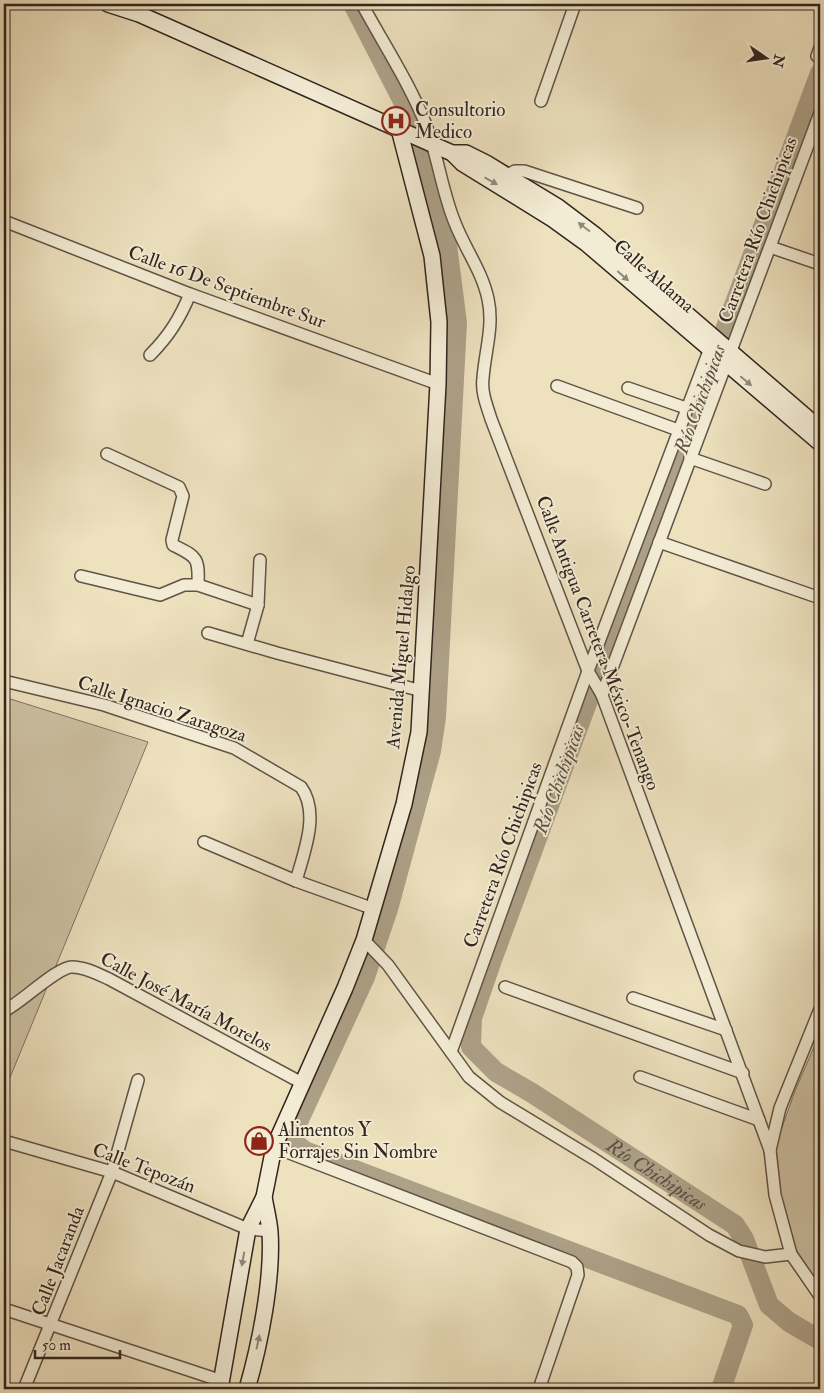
<svg xmlns="http://www.w3.org/2000/svg" width="824" height="1393" viewBox="0 0 824 1393" font-family="'IM FELL Double Pica',serif">
<style>
.green{fill:#cdc1a3;stroke:#807260}
.lines{fill:none;stroke-linecap:round;stroke-linejoin:round}
.river{stroke:#ada188;stroke-width:20}
.street-casing{stroke:#615346;stroke-width:14}
.secondary-casing{stroke:#32241e;stroke-width:18}
.street{stroke:#f3ecd5;stroke-width:11}
.secondary{stroke:#f3ecd5;stroke-width:15}
.oneway{fill:#92887a}
.labels{text-anchor:middle;dominant-baseline:central;stroke-width:4;stroke-linejoin:round;paint-order:stroke}
.poi-label{font-size:19px;fill:#32241e;stroke:#f3ecd5;text-anchor:start}
.street-label{font-size:19px;fill:#32241e;stroke:#f3ecd5}
.water-label{font-size:20px;font-style:italic;fill:#5d5043;stroke:#f3ecd5}
</style>
<rect width="100%" height="100%" fill="#ede1be"/>
<filter id="stains"><feTurbulence type="fractalNoise" baseFrequency=".004" numOctaves="4"/><feColorMatrix values="0 0 0 0 .2 0 0 0 0 .09 0 0 0 0 .02 0 0 0 .5 -.17"/></filter>
<radialGradient id="worn" r=".72"><stop offset=".6" stop-color="#630" stop-opacity="0"/><stop offset="1" stop-color="#630" stop-opacity=".3"/></radialGradient>
<!-- green -->
<g class="green">
<path d="M4,697L148,742L4,1092Z"/>
<path d="M820,1033V1292L793,1251L778,1195L774,1150L795,1091Z"/>
</g>
<g class="lines">
<!-- river -->
<g class="river">
<path d="M353,4L412,119L446,237L457,323L436,717L431,751L388,909L365,977L297,1124L293,1142L305,1151L738,1315L743,1325L721,1389"/>
<path id="s1" d="M820,73L492,960L472,1018L471,1047L496,1072L532,1093L735,1225L744,1239L769,1305L789,1322L820,1340"/>
</g>
<defs>
<g id="street">
<path d="M362,4C383,43 410,84 426,125C438,156 442,192 455,223C465,249 482,271 488,299C494,326 485,351 483,378C481,392 487,406 491,419L588,671L602,695L770,1150"/>
<path d="M817,56L820,48"/>
<path d="M541,101L575,4"/>
<path d="M507,175L515,171H524L637,208"/>
<path d="M4,221L190,294L438,384"/>
<path d="M770,247L820,264"/>
<path d="M150,355C169,336 180,318 190,294"/>
<path d="M557,386L678,430"/>
<path d="M628,388L686,408"/>
<path d="M107,454L179,487L183,496L172,540L173,545C197,557 199,557 198,585"/>
<path d="M690,458L765,484"/>
<path d="M659,542L820,598"/>
<path d="M81,576L160,595L184,585H198L258,605"/>
<path d="M208,633L277,653L422,691"/>
<path d="M247,644L258,605L260,560"/>
<path d="M4,681L104,705L234,748L301,787C320,813 304,852 296,881"/>
<path d="M602,695L820,113"/>
<path d="M204,842L296,881L374,909"/>
<path d="M364,940L388,965L469,1077L500,1102L594,1159L709,1235L739,1251L765,1257L791,1254"/>
<path d="M505,987L743,1073"/>
<path d="M633,998L726,1030"/>
<path d="M820,1009L780,1108L770,1150L775,1195L791,1254L820,1296"/>
<path d="M4,1011C21,1003 57,967 72,967C85,967 98,974 109,979L302,1083"/>
<path d="M451,1052L588,671L712,343"/>
<path d="M640,1077L759,1120"/>
<path d="M4,1141L112,1172L248,1229L270,1231"/>
<path d="M274,1147L572,1262L577,1267L578,1275L539,1389"/>
<path d="M4,1309L222,1381"/>
<path d="M24,1389L112,1172L138,1080"/>
</g>
<g id="secondary">
<path d="M108,4L139,14L452,153L462,163L551,218L587,244L820,443"/>
<path d="M452,153H466L486,163L558,207L595,235L820,429"/>
<path d="M220,1389L248,1229L264,1197L274,1147L345,988L364,940L404,804L419,732L438,384L439,322L432,256L399,129"/>
<path d="M247,1389C260,1344 273,1279 270,1232C269,1220 266,1209 264,1197"/>
</g>
</defs>
<!-- street casing -->
<use href="#street" class="street-casing"/>
<!-- secondary casing -->
<use href="#secondary" class="secondary-casing"/>
<!-- street -->
<use href="#street" class="street"/>
<!-- secondary -->
<use href="#secondary" class="secondary"/>
</g>
<!-- one-way arrows -->
<defs><path id="oneway-solid" d="M-6-.8H1V-3.2L6.5 0L1 3.2V.8H-6Z" transform="scale(1.25)"/></defs>
<g class="oneway">
<use href="#oneway-solid" transform="translate(491 181) rotate(29)"/>
<use href="#oneway-solid" transform="translate(584 227) rotate(-143)"/>
<use href="#oneway-solid" transform="translate(623 276) rotate(41)"/>
<use href="#oneway-solid" transform="translate(746 381) rotate(40)"/>
<use href="#oneway-solid" transform="translate(243 1259) rotate(100)"/>
<use href="#oneway-solid" transform="translate(258 1342) rotate(-78)"/>
</g>
<!-- icons -->
<defs>
<symbol id="hospital-ring" viewBox="-11 -11 22 22"><circle r="9.5" fill="#f3ecd5" stroke="#8f2418" stroke-width="1.5"/><path d="M-5-5h3v3.5h4V-5h3V5h-3V1.5h-4V5h-3Z" fill="#8f2418"/></symbol>
<symbol id="shop-ring" viewBox="-11 -11 22 22"><circle r="9.5" fill="#f3ecd5" stroke="#8f2418" stroke-width="1.5"/><path d="M-5-2.5h2.3a2.7 3.5 0 0 1 5.4 0H5L5.5 6h-11ZM-1.5-2.5h3a1.5 2.3 0 0 0-3 0Z" fill="#8f2418"/></symbol>
</defs>
<g fill-rule="evenodd">
<use href="#hospital-ring" x="380" y="105" width="32" height="32"/>
<use href="#shop-ring" x="243" y="1125" width="32" height="32"/>
</g>
<g class="labels">
<!-- poi labels -->
<g class="poi-label">
<text x="415" y="110">Consultorio<tspan x="415" dy="22">Medico</tspan></text>
<text x="278" y="1130">Alimentos Y<tspan x="278" dy="22">Forrajes Sin Nombre</tspan></text>
</g>
<!-- street labels -->
<g class="street-label">
<text transform="translate(758 230) rotate(-70)">Carretera Río Chichipicas</text>
<text transform="translate(654 276) rotate(41)">Calle Aldama</text>
<text transform="translate(227 287) rotate(20)">Calle 16 De Septiembre Sur</text>
<text transform="translate(598 643) rotate(69)">Calle Antigua Carretera México-Tenango</text>
<text transform="translate(401 657) rotate(-85)">Avenida Miguel Hidalgo</text>
<text transform="translate(162 709) rotate(18)">Calle Ignacio Zaragoza</text>
<text transform="translate(503 855) rotate(-70)">Carretera Río Chichipicas</text>
<text transform="translate(186 1002) rotate(28)">Calle José María Morelos</text>
<text transform="translate(144 1168) rotate(21)">Calle Tepozán</text>
<text transform="translate(58 1261) rotate(-69)">Calle Jacaranda</text>
</g>
<!-- water labels -->
<g class="water-label">
<text transform="translate(700 399) rotate(-70)">Río Chichipicas</text>
<text transform="translate(559 779) rotate(-70)">Río Chichipicas</text>
<text stroke="none"><textPath href="#s1" startOffset="1262">Río Chichipicas</textPath></text>
</g>
</g>
<!-- margin -->
<rect width="824" height="1393" fill="none" stroke="#ede1be" stroke-width="20"/>
<rect x="5" y="5" width="814" height="1383" fill="none" stroke="#32241e" stroke-width="2.5"/>
<rect x="10" y="10" width="804" height="1373" fill="none" stroke="#32241e"/>
<!-- north arrow -->
<g transform="translate(766 58) rotate(103)" stroke="#f3ecd5" stroke-width="4" paint-order="stroke">
<path d="M0-4L9 19L0 12L-9 19Z" fill="#32241e"/>
<text y="-8" font-size="14" font-weight="bold" text-anchor="middle" fill="#32241e">N</text>
</g>
<!-- scale -->
<path d="M35 1350v8h85v-8" fill="none" stroke="#32241e" stroke-width="2.5"/>
<text x="42" y="1350" font-size="15" fill="#32241e" stroke="#f3ecd5" stroke-width="4" paint-order="stroke">50 m</text>
<rect width="100%" height="100%" filter="url(#stains)"/>
<rect width="100%" height="100%" fill="url(#worn)"/>
</svg>
